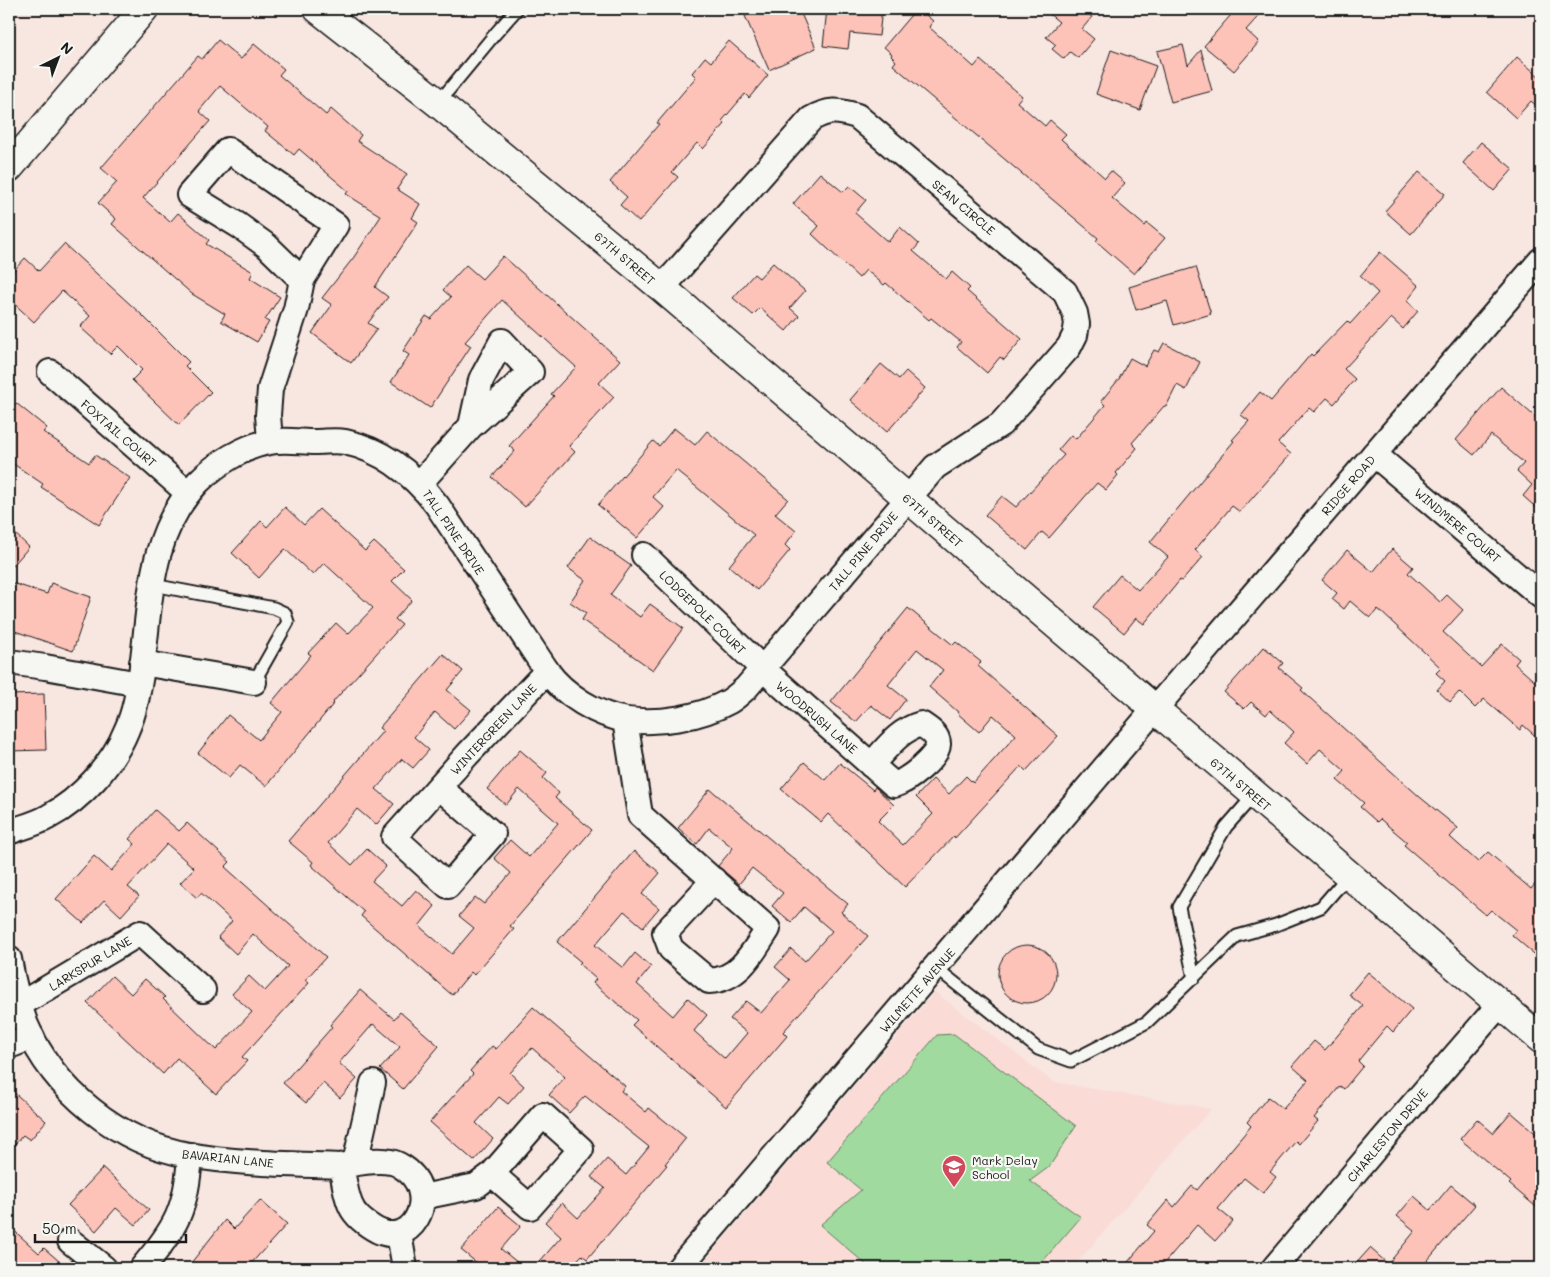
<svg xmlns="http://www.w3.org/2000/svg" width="1550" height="1277" viewBox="0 0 1550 1277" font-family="Mali,sans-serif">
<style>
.built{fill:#fadbd5}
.green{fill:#a1da9f;stroke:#5e7b5e}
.building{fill:#fdc2b8;stroke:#1c1c1c}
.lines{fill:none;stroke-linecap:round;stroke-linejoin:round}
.service-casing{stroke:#1c1c1c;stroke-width:15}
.minor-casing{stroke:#1c1c1c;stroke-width:28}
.tertiary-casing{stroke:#1c1c1c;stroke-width:31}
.secondary-casing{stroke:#1c1c1c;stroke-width:31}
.service{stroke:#f6f6f2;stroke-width:11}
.minor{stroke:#f6f6f2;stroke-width:24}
.tertiary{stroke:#f6f6f2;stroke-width:28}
.secondary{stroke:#f6f6f2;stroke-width:28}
.labels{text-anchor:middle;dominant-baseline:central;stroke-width:4.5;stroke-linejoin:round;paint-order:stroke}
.street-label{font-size:12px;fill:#1c1c1c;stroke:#f6f6f2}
.poi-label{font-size:12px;fill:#1c1c1c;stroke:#f6f6f2;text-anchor:start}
</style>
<rect width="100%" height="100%" fill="#f8e6e1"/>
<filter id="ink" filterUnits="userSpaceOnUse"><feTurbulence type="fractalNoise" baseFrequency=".02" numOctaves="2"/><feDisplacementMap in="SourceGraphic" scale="10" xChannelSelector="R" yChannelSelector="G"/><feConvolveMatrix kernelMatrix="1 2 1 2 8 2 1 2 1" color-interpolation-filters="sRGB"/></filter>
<g filter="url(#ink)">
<!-- built -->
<path class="built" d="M935,992L1053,1082L1211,1109L1072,1268H699Z"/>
<!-- green -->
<path class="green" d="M954,1034L1076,1126L1049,1167L1030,1181L1081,1217L1037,1268H870L820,1225L861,1190L827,1162L937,1035Z"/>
<!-- building -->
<g class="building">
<path d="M762,9H799L816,48L769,70L745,16Z"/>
<path d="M827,9H882L879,36L850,33L848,49L823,46Z"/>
<path d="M916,9H919L933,21L929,27L974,67L980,60L1022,96L1017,102L1045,126L1050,120L1066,134L1061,139L1105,178L1111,171L1125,183L1112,198L1145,226L1147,223L1165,238L1134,274L1096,241L1098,238L893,65L896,61L891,56L892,54L884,47Z"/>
<path d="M1043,9H1082L1092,17L1082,29L1094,39L1078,58L1070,52L1064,59L1052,49L1056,45L1046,37L1059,22Z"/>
<path d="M1236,9H1265L1246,30L1259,42L1234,71L1204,46Z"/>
<path d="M218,40L241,59L254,44L284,69L279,75L326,115L331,109L361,135L357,141L407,174L397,189L420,204L412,218L418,222L375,287L388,297L368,323L377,329L351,363L312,333L332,305L322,298L354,257L381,216L346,194L348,191L299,149L294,155L265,131L268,127L220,86L199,111L210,121L143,198L170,222L178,213L209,240L206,244L253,272L250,278L280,297L265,320L269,322L257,342L221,321L225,314L192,294L112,224L116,219L98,203L117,182L101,168L198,56L202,59Z"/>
<path d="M729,41L768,75L749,98L745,94L722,121L725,124L703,149L697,143L672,172L678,177L639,222L620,205L627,197L610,182L659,124L657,123L696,77L692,73L705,57L711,62Z"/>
<path d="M1183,45L1188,65L1201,50L1212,91L1171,102L1157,51Z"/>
<path d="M1111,50L1156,66L1140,110L1096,94Z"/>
<path d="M1517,57L1541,78V110L1531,101L1516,118L1487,92Z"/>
<path d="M1481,142L1513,169L1494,191L1463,163Z"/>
<path d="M1419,172L1445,194L1411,234L1385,211Z"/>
<path d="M820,173L843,192L849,186L866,200L855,213L888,242L900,227L919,244L913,251L946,279L952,272L970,288L967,291L1022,339L1004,360L1000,357L987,373L957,347L961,342L931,318L929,320L886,283L884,285L866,270L859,278L812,234L819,226L793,204Z"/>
<path d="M64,244L142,315L189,362L185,366L211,392L179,425L132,380L142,370L118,346L110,354L80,327L90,316L62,291L34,322L9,299V276L25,258L39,271Z"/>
<path d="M1380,252L1419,286L1407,301L1418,311L1403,329L1391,318L1344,369L1355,379L1334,404L1327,398L1314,412L1309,408L1278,443L1291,454L1240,512L1232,506L1195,550L1203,557L1182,581L1180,580L1144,624L1136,618L1124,633L1093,607L1120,575L1138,590L1168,557L1150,542L1234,441L1232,440L1249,421L1241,415L1260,392L1271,401L1311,354L1313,356L1347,321L1350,324L1378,293L1360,276Z"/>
<path d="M503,256L620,360L599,383L614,397L569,446L575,452L525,507L492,477L515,451L509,446L554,396L551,394L576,367L502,300L465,342L471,346L430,408L391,382L409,355L403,351L426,316L431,319L451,297L443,290L466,265L482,279Z"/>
<path d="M773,263L805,291L790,308L799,316L786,331L760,308L753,315L733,298L754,274L759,278Z"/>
<path d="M1196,267L1211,314L1174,325L1167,301L1136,310L1129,287Z"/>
<path d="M1164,343L1200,362L1186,390L1177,385L1166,407L1164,406L1132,443L1137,448L1116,473L1118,475L1106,490L1097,483L1049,538L1042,532L1027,550L985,515L1002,496L1016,507L1064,455L1058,450L1071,435L1076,439L1105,405L1101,401L1119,379L1130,358L1145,366L1154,350L1159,352Z"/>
<path d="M881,364L899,379L906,371L925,388L887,432L850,400Z"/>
<path d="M1501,387L1541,422V512L1523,496L1532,485L1517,471L1524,463L1491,435L1474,455L1456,440Z"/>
<path d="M16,403L47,428L43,432L89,463L95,455L130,478L99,525L41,487L43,484L9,461V412Z"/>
<path d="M674,428L695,445L707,431L788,499L775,514L796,531L785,545L790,550L757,590L729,566L754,535L676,470L653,497L664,507L637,538L598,505L653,441L659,446Z"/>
<path d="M285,507L304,525L319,509L365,551L374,542L404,569L392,581L412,600L395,619L402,625L333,702L334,703L266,786L240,765L229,778L198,753L228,715L259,740L282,712L271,703L311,655L308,653L336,623L348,634L373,608L324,563L313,575L285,549L259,578L232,553L261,521L267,527Z"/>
<path d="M9,528L29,547L9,570Z"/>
<path d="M590,537L631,566L610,595L640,617L650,604L683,628L653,670L582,620L586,613L570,602L585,580L568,568Z"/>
<path d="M1392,549L1413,567L1408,573L1440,602L1447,595L1463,610L1443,632L1481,667L1502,644L1519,659L1515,664L1541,687V741L1523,725L1520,730L1484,699L1475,708L1459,692L1450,702L1437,690L1445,681L1436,673L1441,668L1378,609L1370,618L1350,601L1344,609L1332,599L1337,593L1322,580L1347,550L1373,572Z"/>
<path d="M9,582L47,594L51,583L91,597L73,651L9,629Z"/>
<path d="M908,608L953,645L956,642L981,662L978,666L1058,736L1026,771L1021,766L955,838L954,836L905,887L828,814L821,822L781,789L804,762L825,780L840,763L873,790L875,787L894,805L878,821L903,845L933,814L916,797L933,779L949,794L966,776L973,783L1016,735L993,715L979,732L957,713L958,712L929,687L943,670L917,649L888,685L906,699L890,720L871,705L856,722L831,702Z"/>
<path d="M1264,647L1283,663L1279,668L1303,688L1301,690L1421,798L1458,828L1450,837L1478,862L1488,852L1531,889L1541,877V960L1512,935L1516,930L1491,910L1486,915L1404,845L1407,842L1380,819L1377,822L1360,807L1364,803L1337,780L1345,771L1320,749L1307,764L1284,743L1294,732L1270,710L1266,715L1251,702L1244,709L1224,692Z"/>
<path d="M443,654L463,671L447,690L471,710L454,729L435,712L414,737L429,750L413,768L402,759L376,789L394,804L376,825L357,809L328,843L352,865L367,849L386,866L372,881L402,906L416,890L435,906L419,926L452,954L474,928L459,916L475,897L484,904L511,873L494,858L510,840L529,857L558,823L519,789L506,805L487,789L520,750L547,773L543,778L559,793L555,798L592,830L510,926L514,929L474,975L471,972L452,995L361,916L364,912L311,865L313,862L288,841L383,731L379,728Z"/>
<path d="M44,694L46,750L9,751V695Z"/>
<path d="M710,789L848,904L841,912L868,936L783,1032L787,1036L726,1107L632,1025L637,1020L593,983L596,979L579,964L581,962L557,942L634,851L660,873L642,894L659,908L643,927L624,911L595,945L623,968L635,953L651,967L637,984L673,1016L688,998L707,1015L694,1031L725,1059L747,1033L730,1019L746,1001L761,1013L790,980L775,967L791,949L805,961L832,931L804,907L791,922L772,906L783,893L752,868L739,884L718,866L733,848L709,828L697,844L678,828Z"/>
<path d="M155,810L179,831L187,823L230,862L225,867L326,957L305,980L309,983L242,1057L247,1061L216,1094L177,1058L163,1074L87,1003L112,976L131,994L145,979L165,997L163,999L216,1050L252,1012L232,994L249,976L265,991L288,966L253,934L236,954L218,937L232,921L201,893L197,898L180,883L194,868L167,844L128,887L139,896L121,916L104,900L83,923L56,899L94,856L111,871L135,844L129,839Z"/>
<circle cx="1027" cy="974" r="29"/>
<path d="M1368,972L1412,1009L1393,1032L1387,1026L1358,1061L1363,1066L1344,1089L1340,1086L1314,1118L1318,1121L1299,1144L1296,1141L1270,1172L1276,1177L1263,1193L1244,1178L1218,1209L1233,1221L1215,1241L1197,1225L1160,1268H1123L1154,1231L1147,1225L1168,1200L1174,1207L1192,1186L1197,1190L1251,1126L1247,1122L1268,1097L1283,1109L1308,1080L1292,1066L1314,1041L1325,1050L1363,1006L1349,995Z"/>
<path d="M360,990L394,1019L400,1012L439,1046L403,1089L380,1069L400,1047L373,1024L339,1063L357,1079L340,1098L323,1083L306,1103L283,1083L332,1027L330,1025Z"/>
<path d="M533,1007L625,1086L621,1091L646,1112L649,1108L686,1138L665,1164L667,1165L587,1259L582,1255L570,1268H534L561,1237L545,1222L562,1203L578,1218L605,1188L591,1177L607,1159L626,1175L649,1147L585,1096L569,1113L549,1095L565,1077L532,1048L510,1073L524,1086L508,1104L499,1097L476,1123L493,1139L474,1161L430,1122L473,1074L470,1071L492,1046L496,1049Z"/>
<path d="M9,1088L46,1121L30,1140L23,1135L9,1151Z"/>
<path d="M1511,1112L1541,1138V1211L1509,1184L1511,1182L1460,1139L1477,1119L1493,1133Z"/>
<path d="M103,1168L149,1210L136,1225L116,1208L96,1231L68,1205Z"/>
<path d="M1451,1185L1475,1205L1421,1268H1352L1370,1248L1388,1264L1415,1231L1397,1216L1414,1196L1430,1210Z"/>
<path d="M260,1200L287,1224L247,1268H187L225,1220L234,1229Z"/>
<path d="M498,1207L521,1226L501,1249L524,1268H483L461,1250Z"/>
<path d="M9,1226L39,1253L44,1248L67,1268H9Z"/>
</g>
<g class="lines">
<defs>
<g id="service">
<path d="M438,103L495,34L517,9"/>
<path d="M153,585L274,608L285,613L288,622L254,682"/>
<path d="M936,968L1038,1049L1071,1061L1147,1022L1237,936L1276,925L1321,907L1348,876"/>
<path d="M1194,978L1179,907L1226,827L1254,795"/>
</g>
<g id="minor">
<path d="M228,150L336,225L302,280L267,246L238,225L189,195Z"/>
<path d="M50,372L188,493"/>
<path d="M270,441L268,415L270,389L296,309L302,280"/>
<path d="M1374,454L1541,596"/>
<path d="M420,483L471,426L531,372L502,341L481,380L471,426"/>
<path d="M644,555L763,669L894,785C906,782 939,757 938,744C938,734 928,729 921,724C899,730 886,749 871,765"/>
<path d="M9,662L45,667L139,684"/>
<path d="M142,663L254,682"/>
<path d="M625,720L640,815L768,929C753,952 739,980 709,981L671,949L665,933L714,880"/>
<path d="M439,787L493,834L448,886L394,837L467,755L547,671"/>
<path d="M9,832C22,827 36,824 48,817C82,799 113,764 127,729C135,711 138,692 141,674C151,606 147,535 198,482C216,464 244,446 270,442C284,439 301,442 315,442C325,442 336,440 345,442C383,450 414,475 437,505L547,671C563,694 598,716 627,720C659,724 699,718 728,702C734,699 740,693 746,688L935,467L1001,424L1069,347L1075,335L1077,324L1075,313L1065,292L857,116C837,110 829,109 811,119L662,288"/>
<path d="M9,959C13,982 18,1004 26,1025C54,1091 119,1143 189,1155C239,1164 291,1164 341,1166C344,1178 345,1192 350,1204C354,1215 363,1222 373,1228C410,1252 440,1199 408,1171C403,1167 397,1163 391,1162C378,1159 354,1163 341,1166"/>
<path d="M19,1005L140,933L203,990"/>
<path d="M9,1046L32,1037"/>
<path d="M355,1163L373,1083"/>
<path d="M422,1197L476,1186L492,1174L543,1115L581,1149L530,1207L492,1174"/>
<path d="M399,1234L405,1268"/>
<path d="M70,1241L104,1268"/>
<path d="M142,1268C176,1228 187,1209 190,1155"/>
<path d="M679,1268L1154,710L1541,260"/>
<path d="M1274,1268L1384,1138L1500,1004"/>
</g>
<path id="tertiary" d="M318,9L438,103L662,288L1541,1039"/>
<path id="secondary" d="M9,168L144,9"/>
</defs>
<!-- service casing -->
<use href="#service" class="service-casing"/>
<!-- minor casing -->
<use href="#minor" class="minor-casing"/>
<!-- tertiary casing -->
<use href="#tertiary" class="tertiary-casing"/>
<!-- secondary casing -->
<use href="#secondary" class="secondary-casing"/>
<!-- service -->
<use href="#service" class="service"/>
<!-- minor -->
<use href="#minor" class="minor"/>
<!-- tertiary -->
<use href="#tertiary" class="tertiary"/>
<!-- secondary -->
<use href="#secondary" class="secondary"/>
</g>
</g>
<!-- icons -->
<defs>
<symbol id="school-pin" viewBox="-11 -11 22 30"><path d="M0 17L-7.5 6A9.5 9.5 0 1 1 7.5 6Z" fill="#d1495b" stroke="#f6f6f2"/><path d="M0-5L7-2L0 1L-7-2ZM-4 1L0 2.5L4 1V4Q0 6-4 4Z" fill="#fff"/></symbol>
</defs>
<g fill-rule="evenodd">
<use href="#school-pin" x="940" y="1153" width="28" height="38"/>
</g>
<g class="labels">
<!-- street labels -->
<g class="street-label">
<text transform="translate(964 207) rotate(40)">SEAN CIRCLE</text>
<text transform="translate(625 258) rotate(40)">67TH STREET</text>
<text transform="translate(119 433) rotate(41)">FOXTAIL COURT</text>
<text transform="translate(1348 485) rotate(-49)">RIDGE ROAD</text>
<text transform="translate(933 520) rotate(41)">67TH STREET</text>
<text transform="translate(1458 525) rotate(40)">WINDMERE COURT</text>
<text transform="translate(454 532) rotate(56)">TALL PINE DRIVE</text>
<text transform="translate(863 551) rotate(-50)">TALL PINE DRIVE</text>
<text transform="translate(703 612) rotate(44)">LODGEPOLE COURT</text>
<text transform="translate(817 717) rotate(41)">WOODRUSH LANE</text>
<text transform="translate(493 729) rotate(-47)">WINTERGREEN LANE</text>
<text transform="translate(1241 784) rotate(40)">67TH STREET</text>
<text transform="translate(90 963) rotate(-31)">LARKSPUR LANE</text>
<text transform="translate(917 990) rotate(-49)">WILMETTE AVENUE</text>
<text transform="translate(1387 1135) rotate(-50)">CHARLESTON DRIVE</text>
<text transform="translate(228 1158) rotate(6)">BAVARIAN LANE</text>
</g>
<!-- poi labels -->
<g class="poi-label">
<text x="972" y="1160">Mark Delay<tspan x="972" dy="14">School</tspan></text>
</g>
</g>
<!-- margin -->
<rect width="1550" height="1277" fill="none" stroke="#f6f6f2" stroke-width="30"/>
<rect x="15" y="15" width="1520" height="1247" fill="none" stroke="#1c1c1c" stroke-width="2" filter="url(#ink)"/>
<!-- north arrow -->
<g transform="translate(58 58) rotate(42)" stroke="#f6f6f2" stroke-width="4" paint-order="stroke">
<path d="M0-4L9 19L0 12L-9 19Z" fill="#1c1c1c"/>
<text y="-8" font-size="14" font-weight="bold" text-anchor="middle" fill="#1c1c1c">N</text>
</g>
<!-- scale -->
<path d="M35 1234v8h151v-8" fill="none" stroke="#1c1c1c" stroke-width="2.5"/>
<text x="42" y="1234" font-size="15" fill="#1c1c1c" stroke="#f6f6f2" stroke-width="4" paint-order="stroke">50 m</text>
</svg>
